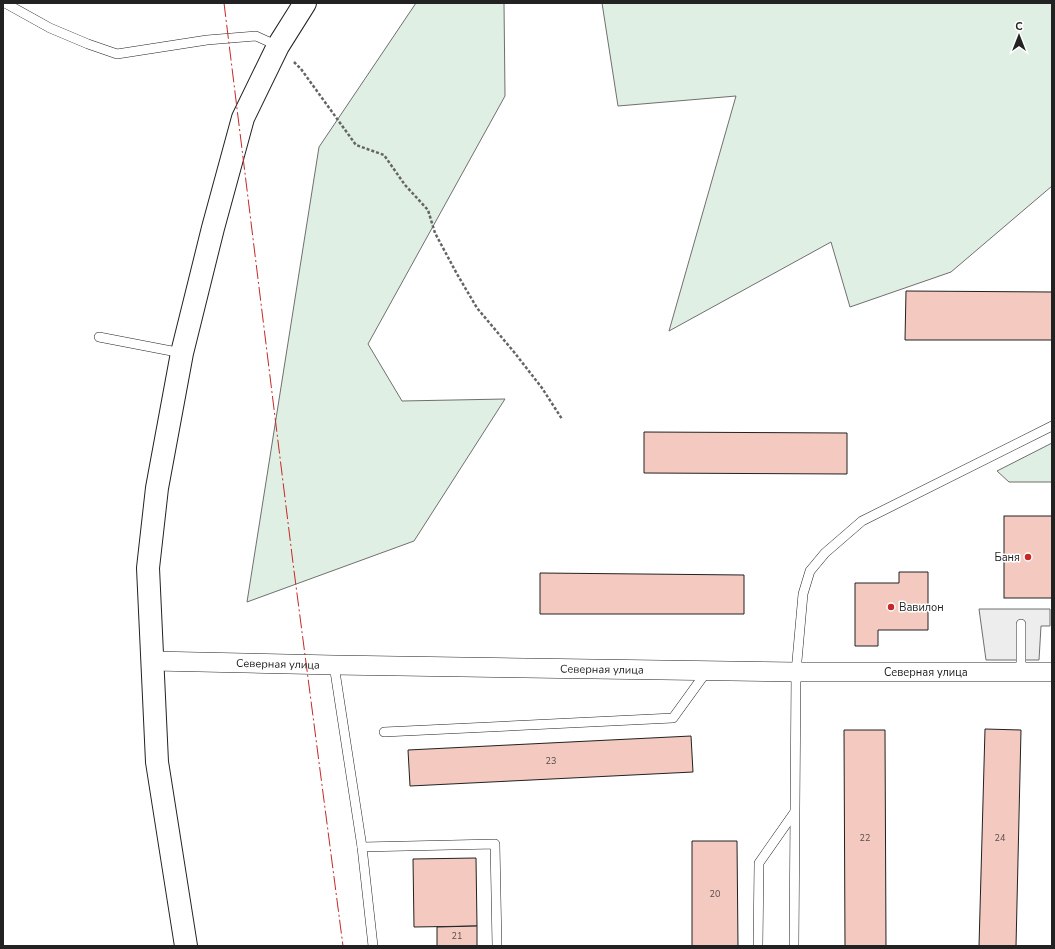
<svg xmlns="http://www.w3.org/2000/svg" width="1055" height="949" viewBox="0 0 1055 949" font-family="'Nunito Sans',sans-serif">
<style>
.green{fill:#e0efe3;stroke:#6f6f6f}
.parking{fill:#ededed;stroke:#6f6f6f}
.building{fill:#f3c9c0;stroke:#222}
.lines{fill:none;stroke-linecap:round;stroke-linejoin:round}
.service-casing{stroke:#222;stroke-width:10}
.minor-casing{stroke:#222;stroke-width:20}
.tertiary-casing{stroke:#222;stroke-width:24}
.path{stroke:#646464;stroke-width:2.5;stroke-dasharray:3 2;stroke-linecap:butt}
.service{stroke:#fff;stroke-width:9}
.minor{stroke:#fff;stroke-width:19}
.tertiary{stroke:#fff;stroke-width:22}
.power{stroke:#c62828;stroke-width:1;stroke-dasharray:14 3 2 3;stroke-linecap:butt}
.poi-dot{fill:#c62828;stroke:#fff;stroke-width:1.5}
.labels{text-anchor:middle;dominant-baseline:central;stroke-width:3;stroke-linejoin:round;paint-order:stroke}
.number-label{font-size:9px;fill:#564c4a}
.poi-label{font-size:11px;fill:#222;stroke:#fff;text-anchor:end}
.street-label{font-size:11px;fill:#222;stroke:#fff}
</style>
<rect width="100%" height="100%" fill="#fff"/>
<!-- green -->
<g class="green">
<path d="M416,3H504L505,96L368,344L402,401L505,399L414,541L247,602L319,147Z"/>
<path d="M602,3H1052V186L951,272L850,307L831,242L669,331L736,96L618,106Z"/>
<path d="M1052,443V482H1009L997,471Z"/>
</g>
<!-- parking -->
<path class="parking" d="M979,609H1050V626H1041L1039,660H986Z"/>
<!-- building -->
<g class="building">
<path d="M906,291L1052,292V340H905Z"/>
<path d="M644,432L847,433V474L644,473Z"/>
<rect x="1004" y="516" width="48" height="82"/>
<path d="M899,572H928V630H878V646H855V583H899Z"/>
<path d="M540,573L744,575V614H540Z"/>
<path d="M985,729L1021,730L1016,946H979Z"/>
<path d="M844,730H885L886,946H845Z"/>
<path d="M691,736L693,772L410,786L408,750Z"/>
<path d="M692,841H737L738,946H692Z"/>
<path d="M476,858L477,926L414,927L413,859Z"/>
<path d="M477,926V946H437V927Z"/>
</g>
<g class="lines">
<defs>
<g id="service">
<path d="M5,3L50,28L88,44L117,54L207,40L256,36L278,46"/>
<path d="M99,337L182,353"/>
<path d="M1021,624V672"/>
<path d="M334,665L362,847L373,946"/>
<path d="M384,732L673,718L707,671"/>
<path d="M362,847L495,844L497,946"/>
<path d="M758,946L759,863L794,813"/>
<path d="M794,946L796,672L803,594L810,571L825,553L862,521L1052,426"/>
</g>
<g id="minor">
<path id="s1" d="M153,661L334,665L796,672H1052"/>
</g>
<path id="tertiary" d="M186,946L157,762L148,568L157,488L182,353L213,228L243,118L278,46L305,3"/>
</defs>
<!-- service casing -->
<use href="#service" class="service-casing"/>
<!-- minor casing -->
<use href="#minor" class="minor-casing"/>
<!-- tertiary casing -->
<use href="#tertiary" class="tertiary-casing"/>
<!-- path -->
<path class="path" d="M294,62L301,69L356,145L384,155L405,185L428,210L435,233L457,274L477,308L514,352L542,388L562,419"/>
<!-- service -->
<use href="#service" class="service"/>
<!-- minor -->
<use href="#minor" class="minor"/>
<!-- tertiary -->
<use href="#tertiary" class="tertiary"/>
<!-- power -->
<path class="power" d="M224,3L293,563L343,946"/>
</g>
<!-- markers -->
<g class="poi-dot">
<circle cx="1028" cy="557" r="4"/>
<circle cx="891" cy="607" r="4"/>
</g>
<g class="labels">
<!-- number labels -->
<g class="number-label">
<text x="551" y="761">23</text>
<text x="865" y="838">22</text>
<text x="1000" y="838">24</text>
<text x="715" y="894">20</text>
<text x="457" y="936">21</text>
</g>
<!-- poi labels -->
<g class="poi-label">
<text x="1020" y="557">Баня</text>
<text x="899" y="607" text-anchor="start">Вавилон</text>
</g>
<!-- street labels -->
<g class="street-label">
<text stroke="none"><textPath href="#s1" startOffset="125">Северная улица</textPath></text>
<text stroke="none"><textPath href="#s1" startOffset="449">Северная улица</textPath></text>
<text stroke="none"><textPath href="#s1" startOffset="773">Северная улица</textPath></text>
</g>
</g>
<!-- border -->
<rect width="1055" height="949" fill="none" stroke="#222222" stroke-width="8"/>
<!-- north arrow -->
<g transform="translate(1019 36)" stroke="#ffffff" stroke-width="3" paint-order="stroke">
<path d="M0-3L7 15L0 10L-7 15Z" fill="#222222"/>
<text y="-6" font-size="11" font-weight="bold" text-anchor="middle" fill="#222222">С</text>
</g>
</svg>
